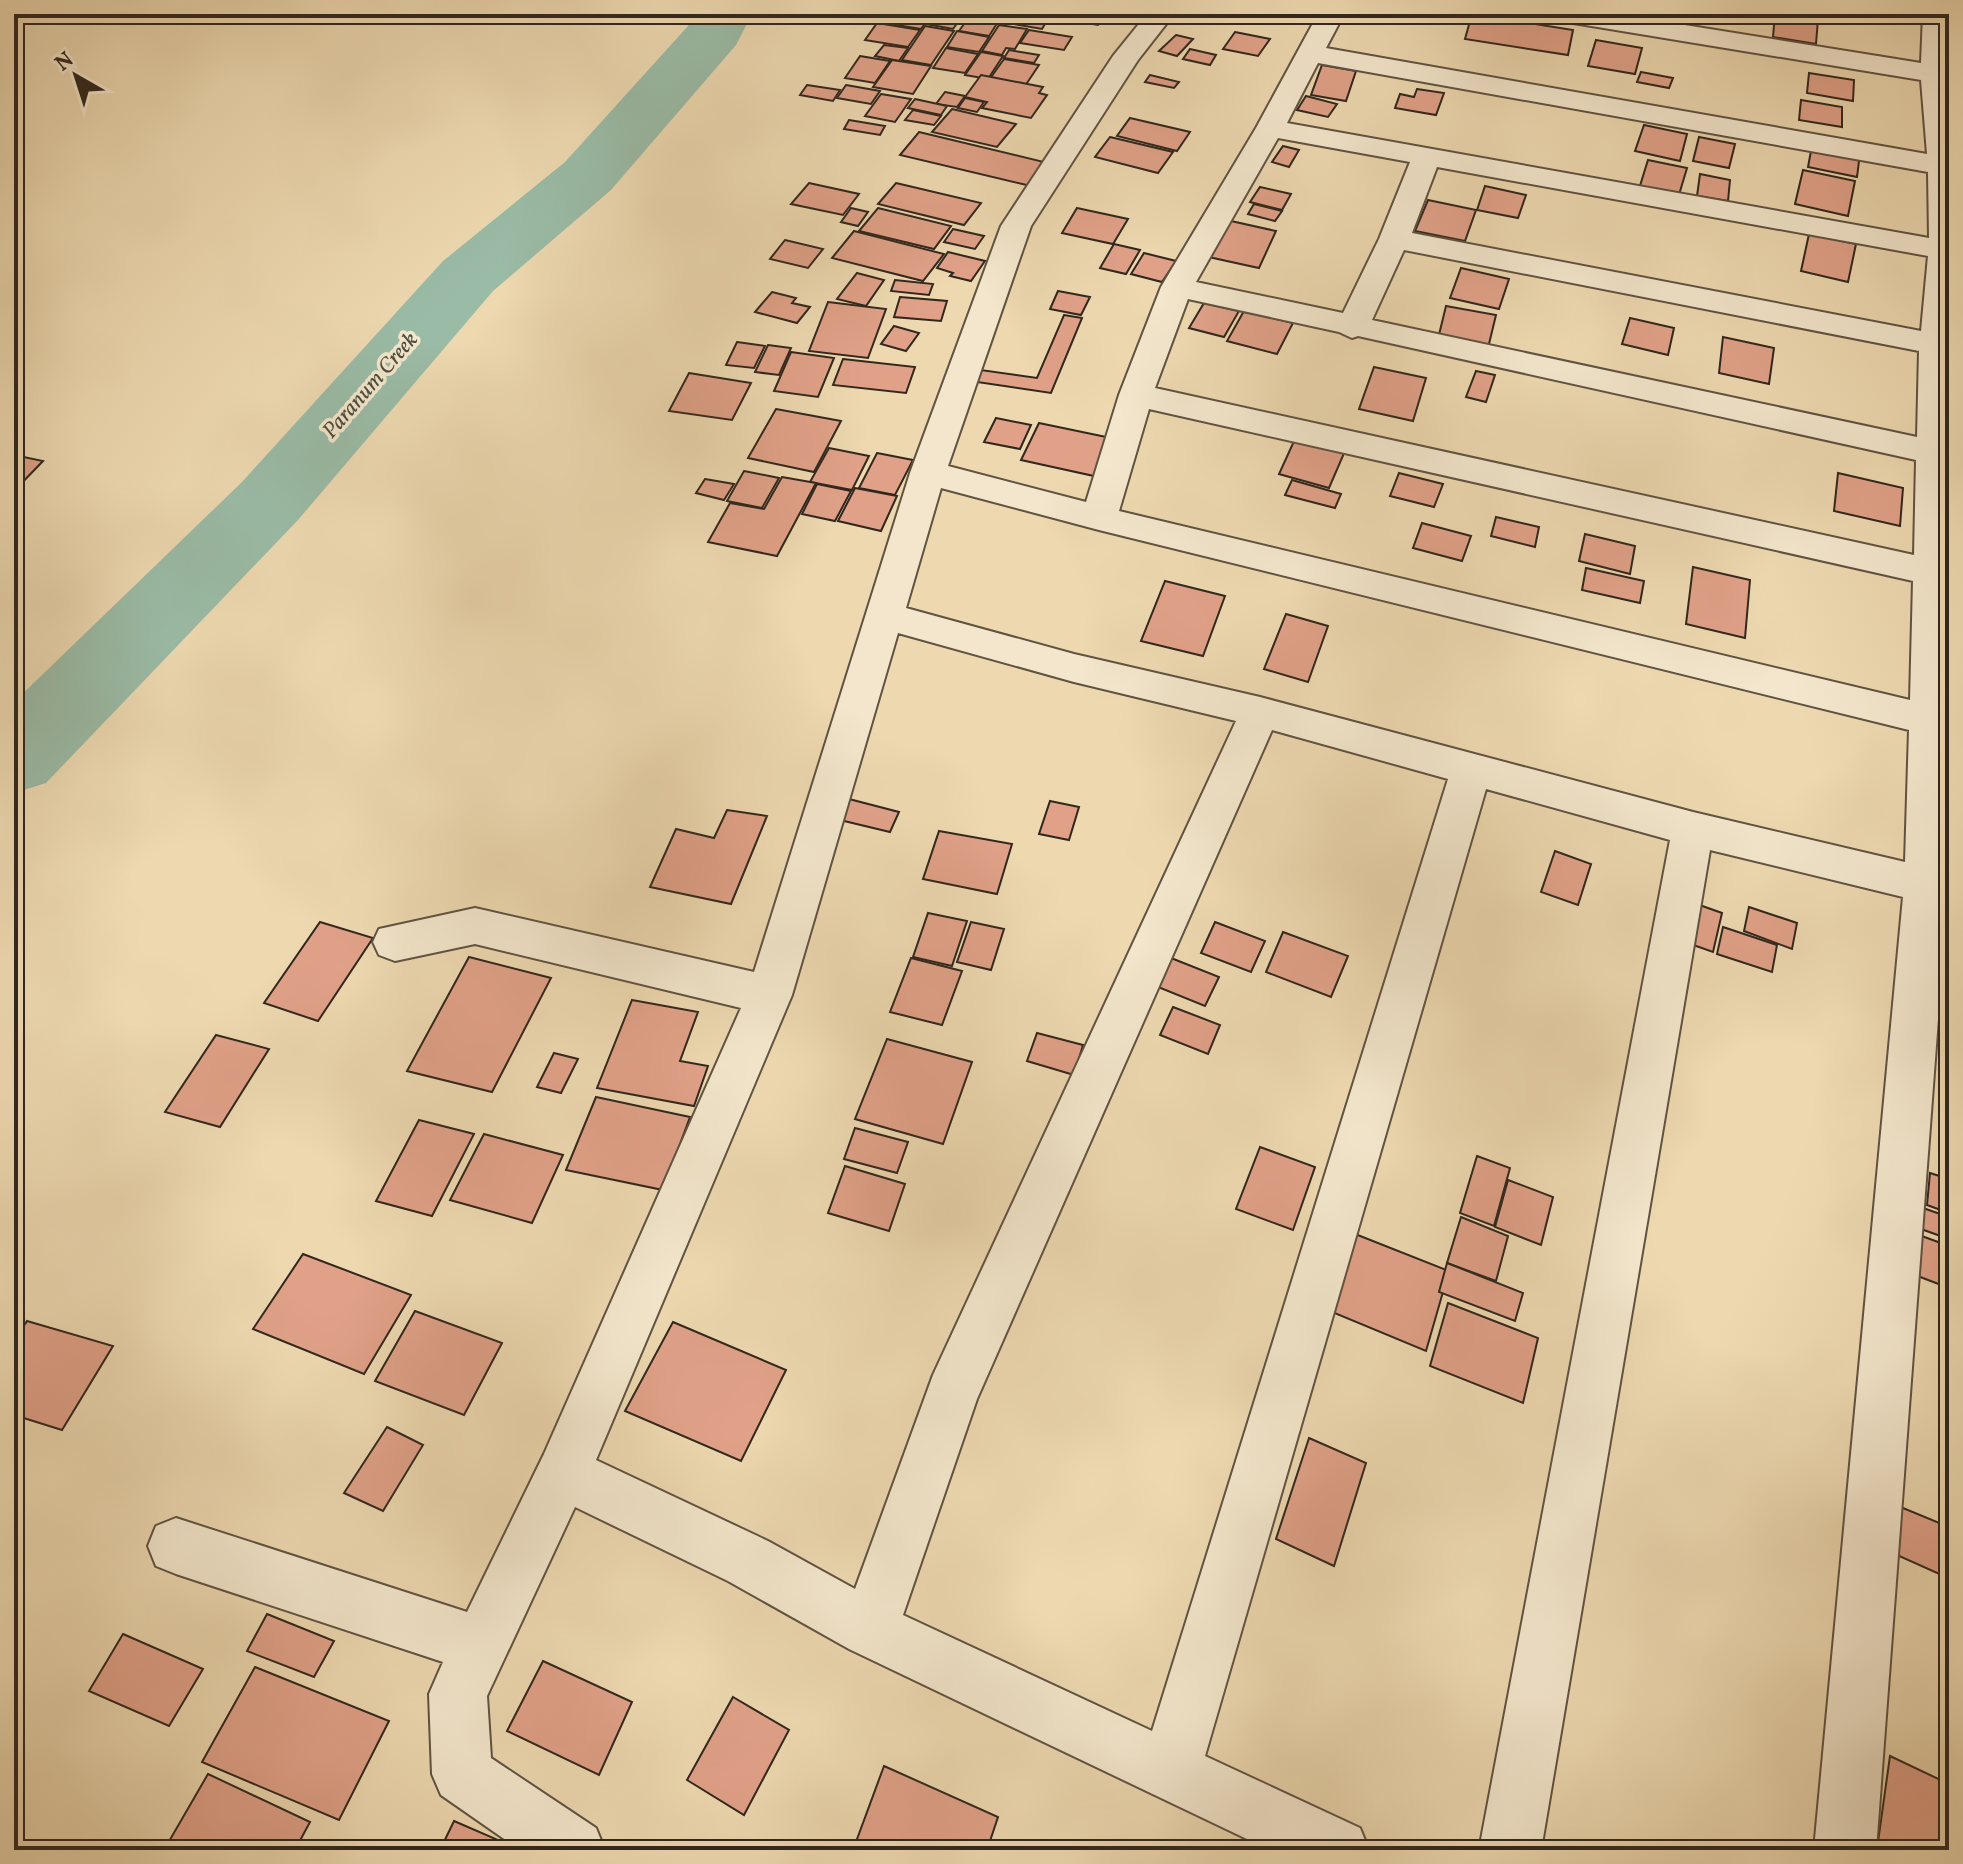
<svg xmlns="http://www.w3.org/2000/svg" width="1963" height="1864" viewBox="0 0 1963 1864" font-family="Vollkorn,serif">
<style>
.lines{fill:none;stroke-linecap:round;stroke-linejoin:round}
.river{fill:#9abba6;fill-rule:evenodd}
.building{fill:#e0a188;stroke:#31271d;stroke-width:2}
.minor-casing{stroke:#605342;stroke-width:4}
.minor{fill:#f3e6cc;fill-rule:evenodd}
.labels{text-anchor:middle;dominant-baseline:central;stroke-width:7;stroke-linejoin:round;paint-order:stroke}
.far-water-label{font-size:22px;font-style:italic;fill:#4b4c3f;stroke:#f3e6cc}
</style>
<rect width="100%" height="100%" fill="#edd8b0"/>
<filter id="stains"><feTurbulence type="fractalNoise" baseFrequency=".0025" numOctaves="4"/><feColorMatrix values="0 0 0 0 .2 0 0 0 0 .09 0 0 0 0 .02 0 0 0 .5 -.17"/></filter>
<radialGradient id="worn" r=".72"><stop offset=".6" stop-color="#630" stop-opacity="0"/><stop offset="1" stop-color="#630" stop-opacity=".3"/></radialGradient>
<g class="lines">
<!-- river -->
<path class="river" d="M694,14H752L736,45L611,190L493,291L298,520L46,783L14,793V702L242,482L443,261L565,162L688,26Z"/>
</g>
<!-- building -->
<g class="building">
<path d="M877,14H921L930,16L921,29L872,21Z"/>
<path d="M933,14H959L963,15L953,29L926,24Z"/>
<path d="M982,14H1029L1049,17L1042,29L979,18Z"/>
<path d="M1033,14H1104L1098,25Z"/>
<path d="M1205,14H1242L1233,24L1203,16Z"/>
<path d="M1472,14L1573,30L1568,55L1465,39Z"/>
<path d="M1775,14L1818,19L1816,44L1773,37Z"/>
<path d="M969,17L998,22L989,36L959,31Z"/>
<path d="M877,23L920,30L908,47L865,40Z"/>
<path d="M999,25L1027,29L1015,49L1006,48L1002,55L982,51Z"/>
<path d="M925,26L954,31L931,65L902,60Z"/>
<path d="M1029,30L1072,37L1064,50L1020,43Z"/>
<path d="M957,31L989,37L979,52L947,47Z"/>
<path d="M1235,32L1270,39L1258,56L1223,49Z"/>
<path d="M1176,35L1193,39L1177,56L1159,51Z"/>
<path d="M1596,40L1642,48L1635,74L1588,66Z"/>
<path d="M884,45L908,48L899,61L875,56Z"/>
<path d="M946,48L978,54L965,73L933,68Z"/>
<path d="M1190,49L1216,55L1210,65L1183,59Z"/>
<path d="M1009,50L1039,55L1034,63L1004,58Z"/>
<path d="M981,52L1003,56L988,79L965,75Z"/>
<path d="M860,56L890,61L875,83L845,78Z"/>
<path d="M1004,59L1039,65L1025,86L989,80Z"/>
<path d="M892,60L931,66L913,94L873,87Z"/>
<path d="M1322,65L1356,71L1346,101L1311,95Z"/>
<path d="M1641,72L1673,78L1669,88L1637,82Z"/>
<path d="M1809,73L1854,80L1853,101L1807,93Z"/>
<path d="M981,75L1043,87L1039,93L1047,95L1031,118L982,108L987,102L965,97Z"/>
<path d="M1150,75L1179,82L1174,88L1145,82Z"/>
<path d="M807,85L840,90L833,101L800,95Z"/>
<path d="M846,85L880,91L871,104L837,98Z"/>
<path d="M1417,89L1444,93L1436,115L1395,108L1400,94L1414,97Z"/>
<path d="M945,92L965,96L957,107L936,104Z"/>
<path d="M881,94L911,99L895,122L865,116Z"/>
<path d="M1306,96L1337,104L1328,117L1297,110Z"/>
<path d="M965,98L984,102L977,112L958,108Z"/>
<path d="M915,99L947,106L941,115L908,108Z"/>
<path d="M1801,100L1842,107V127L1799,120Z"/>
<path d="M952,109L1016,124L997,147L932,132Z"/>
<path d="M913,110L941,116L934,125L905,120Z"/>
<path d="M1130,118L1190,132L1177,151L1117,136Z"/>
<path d="M849,120L885,126L880,135L844,129Z"/>
<path d="M1644,125L1687,134L1680,161L1635,151Z"/>
<path d="M919,132L1048,163L1031,186L900,155Z"/>
<path d="M1814,135L1861,145L1857,177L1808,167Z"/>
<path d="M1110,137L1173,152L1158,173L1095,157Z"/>
<path d="M1699,137L1735,144L1729,168L1693,161Z"/>
<path d="M1283,146L1299,150L1289,167L1272,162Z"/>
<path d="M1648,160L1687,168L1678,198L1639,189Z"/>
<path d="M1803,170L1855,181L1848,216L1795,204Z"/>
<path d="M1700,174L1730,180L1728,201L1697,196Z"/>
<path d="M809,183L859,194L843,215L791,204Z"/>
<path d="M896,183L981,203L964,225L878,204Z"/>
<path d="M1485,186L1526,195L1518,218L1477,210Z"/>
<path d="M1260,187L1291,194L1282,210L1250,202Z"/>
<path d="M1428,200L1476,210L1465,241L1415,231Z"/>
<path d="M1254,204L1282,211L1275,221L1248,214Z"/>
<path d="M851,208L868,212L858,226L841,222Z"/>
<path d="M878,208L951,226L934,249L859,231Z"/>
<path d="M1077,208L1128,219L1113,244L1062,233Z"/>
<path d="M1222,219L1276,231L1259,268L1204,256Z"/>
<path d="M953,229L984,236L975,249L944,242Z"/>
<path d="M854,231L944,254L923,281L832,258Z"/>
<path d="M1809,234L1856,244L1848,282L1801,271Z"/>
<path d="M785,240L823,249L808,268L770,259Z"/>
<path d="M1114,244L1140,250L1126,274L1100,268Z"/>
<path d="M948,252L985,261L971,281L950,276L953,273L937,268Z"/>
<path d="M1144,253L1176,261L1162,282L1131,274Z"/>
<path d="M1461,268L1509,279L1499,309L1450,298Z"/>
<path d="M857,273L884,280L866,306L837,299Z"/>
<path d="M895,280L933,284L929,295L891,291Z"/>
<path d="M1058,291L1090,297L1081,315L1050,309Z"/>
<path d="M772,292L796,298L792,303L810,307L797,323L755,312Z"/>
<path d="M900,297L947,301L941,321L894,317Z"/>
<path d="M828,302L886,309L868,358L809,351Z"/>
<path d="M1204,303L1239,311L1224,337L1189,328Z"/>
<path d="M1446,306L1496,315L1487,352L1437,343Z"/>
<path d="M1244,311L1293,323L1277,354L1227,341Z"/>
<path d="M1064,315L1082,318L1051,393L977,382L981,370L1037,378Z"/>
<path d="M1630,318L1674,328L1668,355L1622,344Z"/>
<path d="M894,326L919,333L906,351L881,344Z"/>
<path d="M1723,337L1774,348L1769,384L1719,373Z"/>
<path d="M737,342L765,346L754,368L726,365Z"/>
<path d="M768,345L791,348L779,375L755,372Z"/>
<path d="M791,352L834,358L818,397L774,391Z"/>
<path d="M843,359L915,367L906,393L833,385Z"/>
<path d="M1374,367L1426,378L1413,421L1359,409Z"/>
<path d="M1476,371L1495,375L1486,402L1466,397Z"/>
<path d="M689,373L751,383L732,420L669,411Z"/>
<path d="M776,409L841,421L814,472L748,458Z"/>
<path d="M996,418L1031,425L1020,449L984,442Z"/>
<path d="M1039,423L1111,438L1094,476L1021,460Z"/>
<path d="M1295,439L1345,451L1329,488L1279,474Z"/>
<path d="M829,448L869,456L852,490L810,482Z"/>
<path d="M877,453L913,460L895,495L859,488Z"/>
<path d="M14,455L43,461L14,491Z"/>
<path d="M744,471L779,478L762,508L727,501Z"/>
<path d="M1399,473L1443,484L1434,507L1390,496Z"/>
<path d="M1838,473L1903,488L1900,526L1834,511Z"/>
<path d="M782,477L816,483L777,556L708,542L730,503L764,509Z"/>
<path d="M705,479L734,484L724,500L696,493Z"/>
<path d="M1292,480L1341,494L1335,508L1285,495Z"/>
<path d="M817,484L851,491L835,521L802,514Z"/>
<path d="M855,488L897,496L881,531L838,521Z"/>
<path d="M1496,517L1539,527L1535,547L1491,536Z"/>
<path d="M1422,523L1471,536L1462,561L1413,548Z"/>
<path d="M1585,534L1635,546L1630,574L1579,561Z"/>
<path d="M1693,567L1750,580L1745,638L1686,624Z"/>
<path d="M1586,568L1644,581L1640,603L1582,590Z"/>
<path d="M1165,581L1225,596L1203,656L1141,641Z"/>
<path d="M1286,614L1328,626L1308,682L1264,669Z"/>
<path d="M849,799L899,812L890,832L840,820Z"/>
<path d="M1050,801L1079,807L1069,840L1039,834Z"/>
<path d="M727,810L767,816L731,904L650,887L676,829L714,838Z"/>
<path d="M939,831L1012,844L997,894L923,879Z"/>
<path d="M1555,851L1591,864L1578,905L1541,892Z"/>
<path d="M1691,902L1722,913L1713,952L1682,941Z"/>
<path d="M1749,907L1797,923L1792,949L1744,931Z"/>
<path d="M928,913L967,921L952,966L913,957Z"/>
<path d="M320,922L373,938L318,1021L264,1003Z"/>
<path d="M971,922L1004,929L991,970L957,962Z"/>
<path d="M1215,922L1265,941L1251,972L1201,953Z"/>
<path d="M1723,927L1777,945L1772,972L1717,954Z"/>
<path d="M1283,932L1348,956L1331,997L1266,972Z"/>
<path d="M469,957L551,978L492,1092L407,1071Z"/>
<path d="M911,958L962,971L942,1025L890,1012Z"/>
<path d="M1171,958L1219,977L1205,1006L1158,987Z"/>
<path d="M632,1000L698,1012L680,1061L708,1066L694,1106L597,1088Z"/>
<path d="M1173,1007L1220,1025L1208,1054L1160,1035Z"/>
<path d="M1037,1033L1083,1045L1074,1075L1027,1061Z"/>
<path d="M216,1035L269,1049L220,1127L165,1112Z"/>
<path d="M887,1039L972,1062L943,1144L855,1119Z"/>
<path d="M554,1053L578,1059L561,1093L537,1087Z"/>
<path d="M596,1097L690,1117L663,1190L566,1170Z"/>
<path d="M419,1120L474,1134L432,1216L376,1201Z"/>
<path d="M855,1128L908,1142L897,1173L844,1159Z"/>
<path d="M484,1134L563,1155L532,1223L450,1200Z"/>
<path d="M1260,1147L1315,1167L1293,1230L1236,1209Z"/>
<path d="M1477,1156L1510,1168L1494,1226L1460,1213Z"/>
<path d="M845,1166L905,1184L889,1231L828,1213Z"/>
<path d="M1930,1173L1949,1179V1213L1927,1205Z"/>
<path d="M1508,1180L1553,1197L1541,1245L1495,1227Z"/>
<path d="M1923,1208L1949,1217V1239L1921,1229Z"/>
<path d="M1461,1217L1508,1236L1496,1281L1447,1263Z"/>
<path d="M1345,1230L1449,1271L1426,1351L1320,1307Z"/>
<path d="M1919,1235L1949,1246V1288L1915,1275Z"/>
<path d="M303,1254L411,1295L364,1374L253,1329Z"/>
<path d="M1447,1263L1523,1293L1515,1321L1439,1292Z"/>
<path d="M1448,1303L1538,1338L1523,1403L1430,1366Z"/>
<path d="M415,1311L502,1343L464,1415L375,1381Z"/>
<path d="M27,1321L113,1346L62,1430L14,1415V1341Z"/>
<path d="M673,1322L786,1370L741,1461L625,1411Z"/>
<path d="M387,1427L423,1445L383,1511L344,1493Z"/>
<path d="M1309,1438L1366,1463L1334,1566L1276,1539Z"/>
<path d="M1886,1501L1949,1527L1946,1577L1879,1547Z"/>
<path d="M267,1614L334,1641L314,1677L247,1651Z"/>
<path d="M123,1634L203,1669L169,1726L89,1691Z"/>
<path d="M543,1661L632,1702L599,1775L507,1731Z"/>
<path d="M255,1667L389,1721L339,1820L202,1762Z"/>
<path d="M733,1697L789,1730L744,1815L687,1780Z"/>
<path d="M1890,1756L1949,1784V1850L1877,1849Z"/>
<path d="M884,1766L998,1817L987,1850H853Z"/>
<path d="M208,1774L310,1822L295,1850H164Z"/>
<path d="M454,1821L521,1850H440Z"/>
</g>
<g class="lines">
<defs>
<path id="minor" d="M1147,14H1174L1138,60L1031,226L948,466L1086,502L1119,395L1161,287L1256,128L1318,14H1344L1326,48L1927,154L1921,80L1567,22L1558,20L1554,14H1616L1921,63L1923,14H1949L1948,885L1876,1850H1814L1903,897L1710,850L1541,1850H1479L1670,840L1486,789L1205,1756L1360,1828L1369,1850H1270L849,1649L728,1581L575,1507L487,1696L491,1758L596,1828L605,1850H520L441,1795L432,1774L429,1694L443,1662L176,1574L156,1566L148,1546L156,1526L176,1518L467,1612L544,1454L741,1008L475,944L395,961L379,955L373,942L379,929L475,908L754,972L910,473L1001,226L1113,56ZM1318,63L1928,172L1929,238L1287,123ZM1278,138L1410,162L1379,239L1343,313L1196,282ZM1437,167L1928,256L1921,331L1412,233ZM1404,250L1919,351L1917,437L1372,320ZM1188,299L1339,332L1352,338L1358,336L1916,460L1914,555L1155,388ZM1149,409L1913,581L1910,700L1119,511ZM941,488L1099,530L1909,730L1905,862L1693,812L1260,697L1074,654L906,608ZM898,633L1074,682L1236,721L933,1375L855,1589L768,1541L596,1460L792,995ZM1272,730L1448,779L1152,1731L903,1615L977,1399Z"/>
</defs>
<!-- minor casing -->
<use href="#minor" class="minor-casing"/>
<!-- minor -->
<use href="#minor" class="minor"/>
</g>
<g class="labels">
<!-- far-water labels -->
<g class="far-water-label">
<text transform="translate(371 386) rotate(-49)">Paranum Creek</text>
</g>
</g>
<!-- margin -->
<rect width="1963" height="1864" fill="none" stroke="#edd8b0" stroke-width="48"/>
<rect x="16" y="16" width="1931" height="1832" fill="none" stroke="#31271d" stroke-width="4"/>
<rect x="24" y="24" width="1915" height="1816" fill="none" stroke="#31271d" stroke-width="2"/>
<!-- north arrow -->
<g transform="translate(76 76) rotate(321)" stroke="#f3e6cc" stroke-width="6" paint-order="stroke">
<path d="M0-6L14 30L0 20L-14 30Z" fill="#31271d"/>
<text y="-12" font-size="22" font-weight="bold" text-anchor="middle" fill="#31271d">N</text>
</g>
<rect width="100%" height="100%" filter="url(#stains)"/>
<rect width="100%" height="100%" fill="url(#worn)"/>
</svg>
